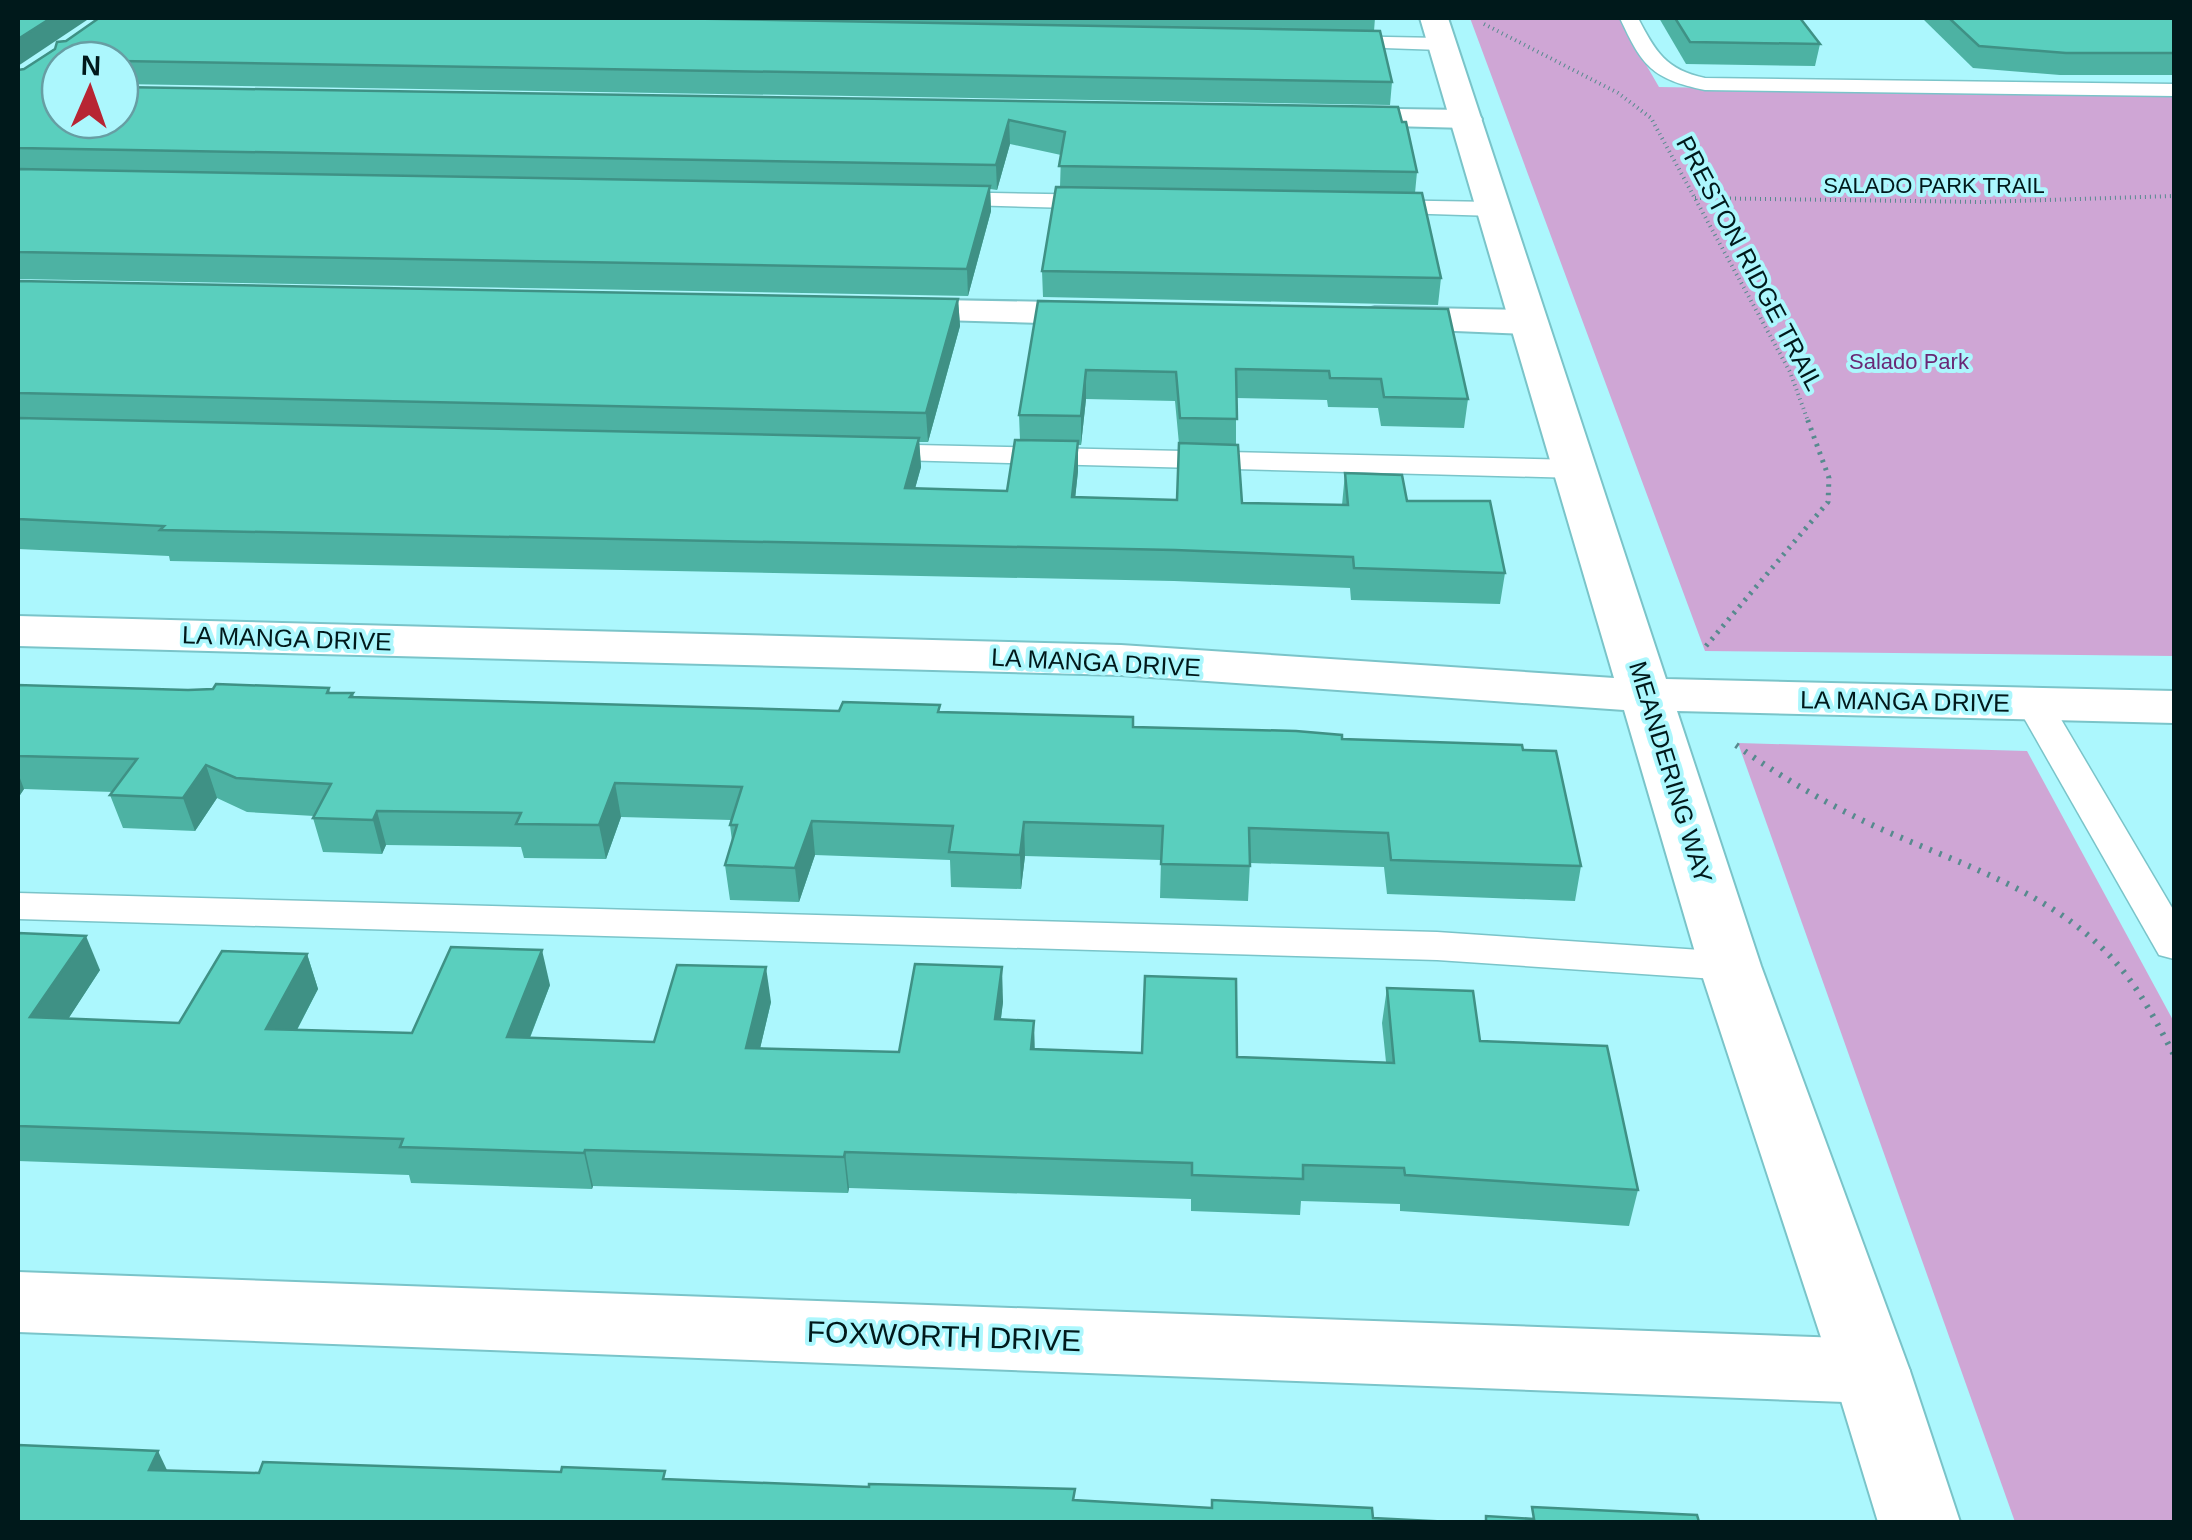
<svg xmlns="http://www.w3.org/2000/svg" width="2192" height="1540" viewBox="0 0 2192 1540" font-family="Helvetica,sans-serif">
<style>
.green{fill:#cfa6d5}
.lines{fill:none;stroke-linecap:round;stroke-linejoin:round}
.lane-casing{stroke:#7ac4c9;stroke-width:3}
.street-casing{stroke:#7ac4c9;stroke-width:4}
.secondary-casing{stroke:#7ac4c9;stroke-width:4}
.path-far2{stroke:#578a8e;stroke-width:4;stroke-dasharray:1 4;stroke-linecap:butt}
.path-far1{stroke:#578a8e;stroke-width:5;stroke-dasharray:2.5 6;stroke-linecap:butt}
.path{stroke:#578a8e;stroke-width:6;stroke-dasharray:2.5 8;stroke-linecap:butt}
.lane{fill:#fff;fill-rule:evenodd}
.street{fill:#fff;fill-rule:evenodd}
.secondary{fill:#fff;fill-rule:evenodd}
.wall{fill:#4db2a3;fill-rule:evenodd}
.shaded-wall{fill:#3f9185}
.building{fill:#5acfbe;stroke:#3f9185;stroke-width:2.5}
.labels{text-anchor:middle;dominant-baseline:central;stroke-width:8;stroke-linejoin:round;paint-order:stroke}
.far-street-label{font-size:22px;fill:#00191b;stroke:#acf7fd}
.far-park-label{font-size:22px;fill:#6a2875;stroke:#acf7fd}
.street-label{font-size:25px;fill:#00191b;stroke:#acf7fd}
.near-street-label{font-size:30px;fill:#00191b;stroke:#acf7fd}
</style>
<rect width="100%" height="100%" fill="#acf7fd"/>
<!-- green -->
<g class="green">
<path d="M1470,18H1619L1659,87L2174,96V656L1705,651Z"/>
<path d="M1738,743L2027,751L2174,1022V1522H2015Z"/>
</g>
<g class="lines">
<defs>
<g id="lane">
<path d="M1620,18H1638C1655,51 1666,70 1705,78L2174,84V96L1705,90C1652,79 1642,66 1620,18Z"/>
<path d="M1334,36L1441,38L1451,44L1441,50L1327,46V38Z"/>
<path d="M940,192L1105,195L1117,202L1105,209L932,204L928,199L932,194Z"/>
<path d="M1375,200L1494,202L1506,209L1494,216L1367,212L1363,207Z"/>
<path d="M870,444L1576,460L1587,463L1591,469L1587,475L1576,478L860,459L855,453L860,447Z"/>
<path d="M2034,693L2047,696L2052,704L2174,911V959L2159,955L2016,704L2021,696Z"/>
<path d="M18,893L1437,932L1730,952L1745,956L1751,966L1745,976L1730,980L1437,960L18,919Z"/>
</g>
<g id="street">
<path d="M1328,108L1466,110L1477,112L1482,119L1477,126L1466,128L1317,124L1312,117L1317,110Z"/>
<path d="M885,299L1109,303L1123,306L1128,314L1123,322L1109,325L872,318L866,310L872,302Z"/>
<path d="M1375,307L1529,310L1543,314L1548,322L1543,330L1529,334L1361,327L1356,319L1361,311Z"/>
<path d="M18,1272L1871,1339L1898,1348L1910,1371L1898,1394L1871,1403L18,1332Z"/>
</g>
<path id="secondary" d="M1420,18H1448L1666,679L2174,691V723L1677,711L1761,966L1910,1371L1960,1522H1878L1832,1371L1699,966L1624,710L1121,675L18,646V616L1121,645L1614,678Z"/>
</defs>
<!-- lane casing -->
<use href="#lane" class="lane-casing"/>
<!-- street casing -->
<use href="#street" class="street-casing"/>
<!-- secondary casing -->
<use href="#secondary" class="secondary-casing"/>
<!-- path-far2 -->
<g class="path-far2">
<path d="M1484,24L1618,93L1651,118L1790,372L1808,421"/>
<path d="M1695,198L1982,202L2174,196"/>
</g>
<!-- path-far1 -->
<path class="path-far1" d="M1706,646L1828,502L1829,478L1807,418"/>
<!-- path -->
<path class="path" d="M1736,745C1782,778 1830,806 1881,829C1960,864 2046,890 2107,953C2136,982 2155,1019 2174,1055"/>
<!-- lane -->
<use href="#lane" class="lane"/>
<!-- street -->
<use href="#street" class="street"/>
<!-- secondary -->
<use href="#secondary" class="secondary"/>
</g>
<!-- wall -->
<g class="wall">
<path d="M99,18H1375L1374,31L1392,82L1390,105L120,84V60H60L120,87L1402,122L1417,172L1415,193L1441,278L1438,305L1043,297L1042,271L1060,187L1061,155L1010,144L997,190L990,189L991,211L968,296L18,279V70L24,69Z"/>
<path d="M1659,18H1800L1820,44L1815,66L1686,64Z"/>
<path d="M1922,18H2174V75H2060L1973,68Z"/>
<path d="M18,281L958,299L960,326L928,442H919L921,467L915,488L1007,491L1020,440L1019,415L1038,301L1468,399L1464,428L1381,426L1378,408L1328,407L1327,400L1236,398V444L1242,503L1342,505L1345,473L1407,501L1505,573L1500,604L1351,600L1350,588L1174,581L170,561L169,556L18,549ZM1086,399L1175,401L1179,444L1177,500L1075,498L1078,471V445H1081Z"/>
<path d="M18,685L188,690L329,688L330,693H353L354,697L839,711L940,712L1133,727L1523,750L1581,866L1575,901L1387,894L1384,867L1250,863L1248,901L1160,898L1161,860L1025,856L1021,889L951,887L950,860L815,855L799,902L730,900L725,865L732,841L730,825L731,820L621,817L606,859L524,858L521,847L386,845L382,854L323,852L313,818L314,816L247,812L217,798L195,831L123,828L110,795L113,792L24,789L18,798Z"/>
<path d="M18,933L100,970L68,1019L179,1023L307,954L318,989L297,1030L412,1033L550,985L530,1038L654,1042L771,1002L760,1048L899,1052L1003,1002L1001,1019L1035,1049L1386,1062L1382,1023L1387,988L1480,1041L1638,1190L1629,1226L1400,1211V1204L1301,1201L1300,1215L1191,1211V1199L849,1188L848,1193L593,1186L592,1189L411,1183L409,1175L18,1161Z"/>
</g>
<!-- shaded-wall -->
<g class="shaded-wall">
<path d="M51,18H90L18,66V39Z"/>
<path d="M1009,120L1010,144L997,190L996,165Z"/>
<path d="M990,186L991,211L968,296L967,269Z"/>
<path d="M958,299L960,326L928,442L926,413Z"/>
<path d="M1086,370V399L1081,445V416Z"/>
<path d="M919,438L921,467L907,518L905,488Z"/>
<path d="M1078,441V471L1072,528V497Z"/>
<path d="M206,765L217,798L195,831L183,798Z"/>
<path d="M18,773L24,789L18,798Z"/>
<path d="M615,783L621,817L606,859L599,825Z"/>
<path d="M377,811L386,845L382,854L373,820Z"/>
<path d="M812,821L815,855L799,902L795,868Z"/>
<path d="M1024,822L1025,856L1021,889L1020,855Z"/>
<path d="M86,936L100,970L46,1053L30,1017Z"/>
<path d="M542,950L550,985L516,1073L507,1037Z"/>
<path d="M307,954L318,989L279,1064L266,1029Z"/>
<path d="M766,967L771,1002L752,1083L746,1048Z"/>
<path d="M1002,967L1003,1002L996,1054L995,1019Z"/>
<path d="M1034,1021L1035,1056L1031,1049Z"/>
<path d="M585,1150L593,1186L592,1189L584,1153Z"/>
<path d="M845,1152L849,1188L848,1193L844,1157Z"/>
<path d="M158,1451L175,1487L149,1470Z"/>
</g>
<!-- building -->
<g class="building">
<path d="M18,18H51L18,39Z"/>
<path d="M99,18H661L1380,31L1392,82L60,60V120H120V87L1398,107L1402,122H1406L1417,172L1059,166L1065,132L1009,120L996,165L18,148V70L24,69L55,49L57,42L66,41Z"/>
<path d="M1675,18H1800L1820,44L1690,42Z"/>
<path d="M1949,18H2174V53H2066L1979,46Z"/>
<path d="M18,169L990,186L967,269L18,252Z"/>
<path d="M1056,187L1422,193L1441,278L1042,271Z"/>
<path d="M18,281L958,299L926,413L18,393Z"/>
<path d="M1038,301L1448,309L1468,399L1384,397L1381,379L1330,378L1329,371L1236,369L1237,419L1180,418L1176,372L1086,370L1081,416L1019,415Z"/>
<path d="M18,418L919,438L905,488L1007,491L1015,440L1078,441L1072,497L1177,500L1179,443L1238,445L1242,503L1348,505L1345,473L1402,475L1407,501H1490L1505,573L1354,568L1353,557L1175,550L160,530L164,526L18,519Z"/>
<path d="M216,684L329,688L327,693H353L350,697L839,711L843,702L940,705L938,712L1133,717V727L1296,731L1342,735V739L1522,745L1523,750L1556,751L1581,866L1391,860L1388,833L1249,828L1250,866L1161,864L1163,826L1024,822L1020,855L949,852L953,826L812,821L795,868L725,865L737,825H730L742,787L615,783L599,825L516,824L521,813L377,811L373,820L313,818L331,784L236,778L206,765L183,798L110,795L137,759L18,756V685L188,690L213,689Z"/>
<path d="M18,933L86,936L30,1017L179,1023L222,951L307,954L266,1029L412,1033L451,947L542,950L507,1037L654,1042L677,965L766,967L746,1048L899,1052L915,964L1002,967L995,1019L1034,1021L1031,1049L1142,1053L1145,976L1236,979L1237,1057L1394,1063L1387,988L1473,991L1480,1041L1607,1046L1638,1190L1405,1175L1404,1168L1303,1165V1179L1192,1175V1163L845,1152L844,1157L585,1150L584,1153L400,1147L403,1139L18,1126Z"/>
<path d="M18,1445L158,1451L149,1470L259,1473L263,1462L561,1472L562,1467L665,1471L663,1479L869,1487V1484L1075,1489L1073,1500L1212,1508V1500L1372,1508L1373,1518L1452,1522H18Z"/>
<path d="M1532,1507L1697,1515L1699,1522H1486V1516L1534,1519Z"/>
</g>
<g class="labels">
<!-- far-street labels -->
<g class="far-street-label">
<text x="1934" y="185">SALADO PARK TRAIL</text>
</g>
<!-- far-park labels -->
<g class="far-park-label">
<text x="1909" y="361">Salado Park</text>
</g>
<!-- street labels -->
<g class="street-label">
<text transform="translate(1750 263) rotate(62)">PRESTON RIDGE TRAIL</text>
<text transform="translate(287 638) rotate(2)">LA MANGA DRIVE</text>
<text transform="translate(1096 662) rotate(3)">LA MANGA DRIVE</text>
<text transform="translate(1905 701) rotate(1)">LA MANGA DRIVE</text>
<text transform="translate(1671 772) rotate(73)">MEANDERING WAY</text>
</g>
<!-- near-street labels -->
<g class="near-street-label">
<text transform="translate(944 1336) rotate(2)">FOXWORTH DRIVE</text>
</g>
</g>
<!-- border -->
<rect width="2192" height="1540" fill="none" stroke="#00191b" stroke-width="40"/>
<!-- north arrow -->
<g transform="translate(90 90) rotate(2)"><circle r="48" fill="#acf7fd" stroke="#679ea3" stroke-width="2.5"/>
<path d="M0-8L18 38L0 25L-18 38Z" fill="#b72533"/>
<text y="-15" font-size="28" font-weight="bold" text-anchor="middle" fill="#00191b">N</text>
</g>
</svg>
